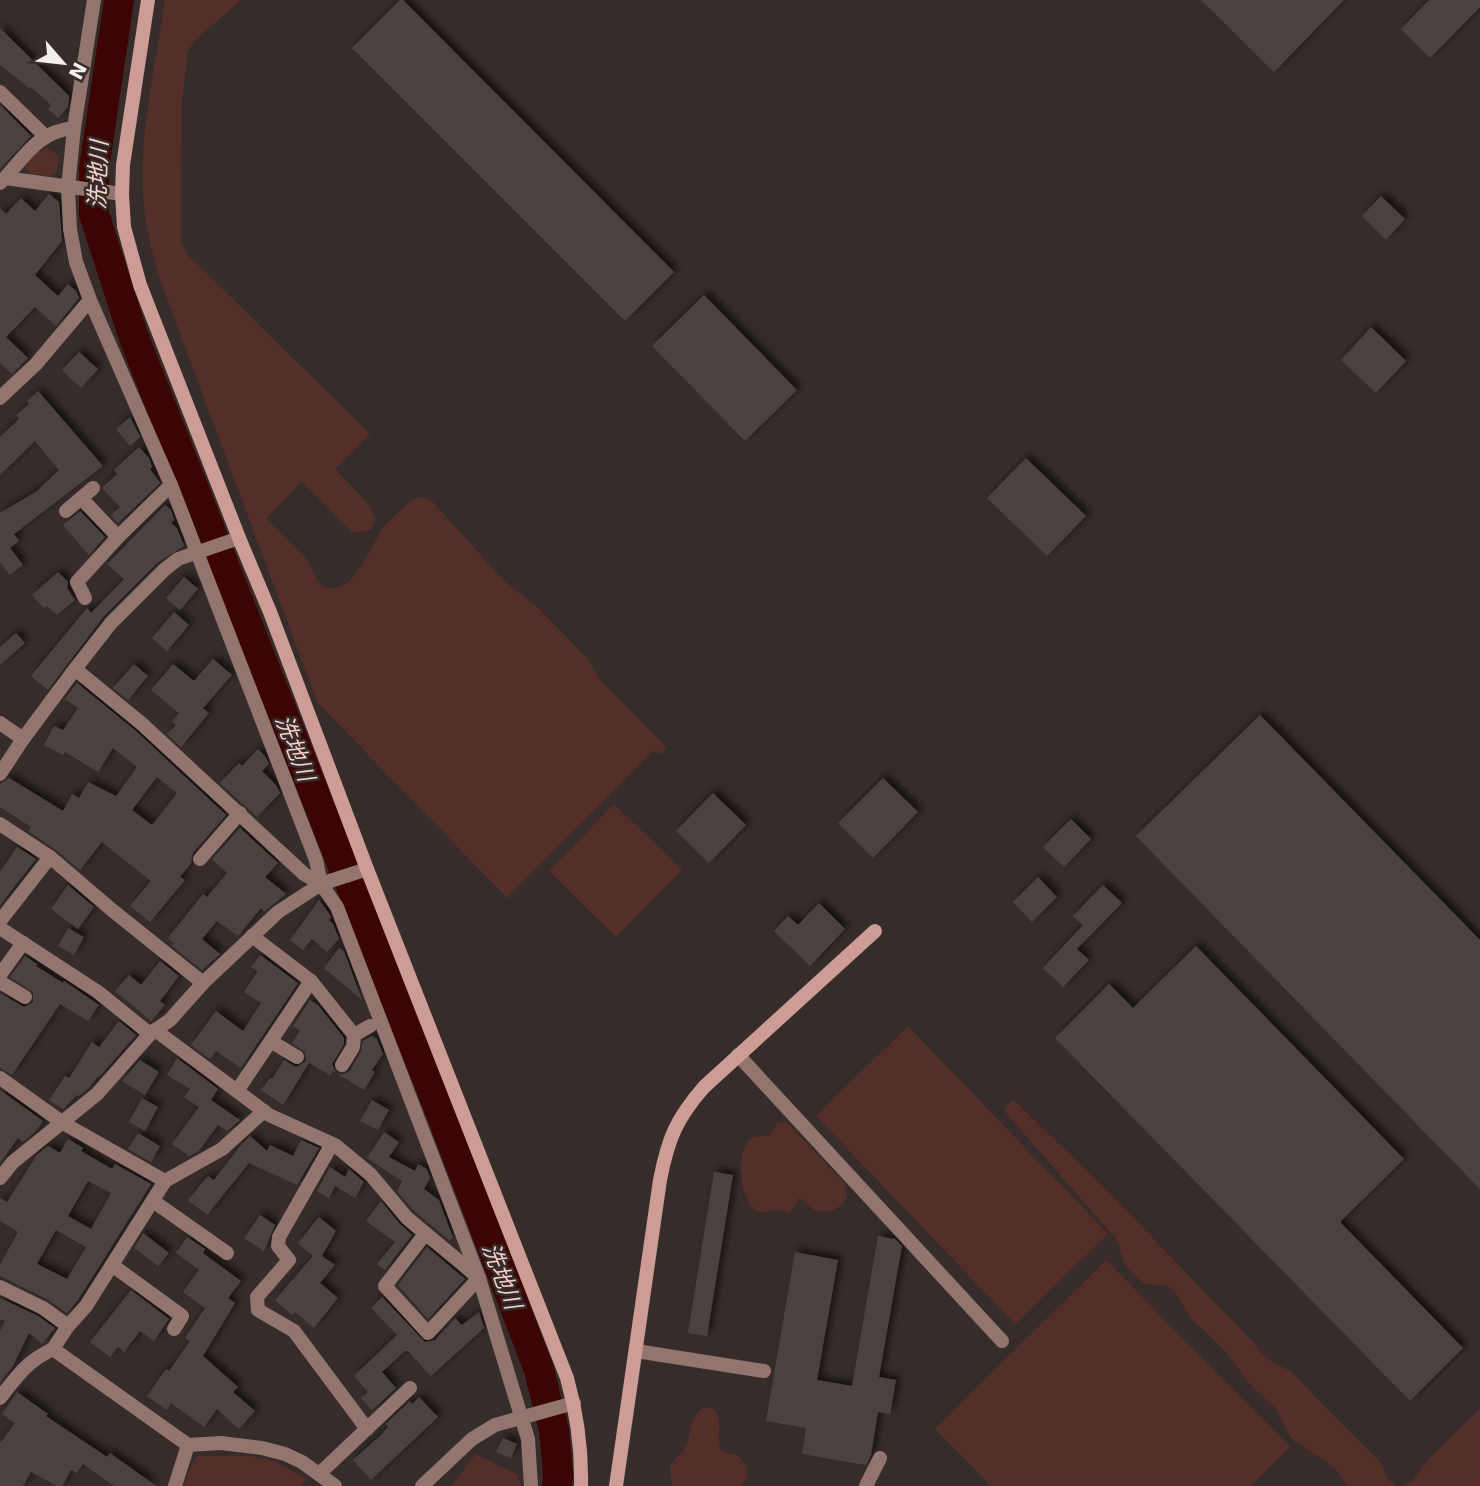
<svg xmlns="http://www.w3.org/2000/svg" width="1480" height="1486" viewBox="0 0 1480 1486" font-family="'DejaVu Sans','Noto Sans JP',sans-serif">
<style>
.green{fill:#542f2a}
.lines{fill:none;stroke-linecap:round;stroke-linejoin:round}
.river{stroke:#3c0403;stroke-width:30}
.building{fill:#4c4341;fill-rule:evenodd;filter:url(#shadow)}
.street{stroke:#937570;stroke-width:14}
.secondary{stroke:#cc9c95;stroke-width:14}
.labels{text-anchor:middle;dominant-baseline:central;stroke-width:5;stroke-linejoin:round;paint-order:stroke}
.water-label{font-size:23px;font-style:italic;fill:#f9d1ca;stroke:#362d2b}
</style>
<defs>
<filter id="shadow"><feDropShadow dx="4.5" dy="-4.5" stdDeviation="3.5" flood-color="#0009"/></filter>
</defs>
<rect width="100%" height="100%" fill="#362d2b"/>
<!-- green -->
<g class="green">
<path d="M165,0H241L194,41L188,51L182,101L181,228V240L186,253L370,434L335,469L366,501L376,518L371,530L352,533L302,481L266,519L307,559L317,580L326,588H336L349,582L364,561L384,526L405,506L414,499L424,497L433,502L503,580L537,607L589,660L600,680L666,747L662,754L653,751L507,898L318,703L312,688L159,277C151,249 144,221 143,192C140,128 156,63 165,0Z"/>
<path d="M47,148L59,156L57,171L50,176L31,174L25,167C28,156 37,150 47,148Z"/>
<path d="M614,804L682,870L616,937L549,871Z"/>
<path d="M908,1026L1108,1234L1015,1324L816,1116Z"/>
<path d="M1012,1101L1017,1103L1114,1198L1254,1343C1264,1359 1275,1363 1290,1371L1381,1463L1386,1477L1396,1486H1348L1335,1468L1291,1438L1276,1409L1248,1382L1227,1353L1192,1319L1175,1292L1168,1286L1146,1284C1141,1281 1126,1268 1124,1263C1121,1255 1121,1248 1117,1240L1006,1113V1107Z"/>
<path d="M778,1122H786L844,1182L847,1197C841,1209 825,1216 813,1209C808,1206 805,1201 799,1198L790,1213C784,1213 780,1209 774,1210C769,1210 764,1214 758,1211C739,1202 736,1153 749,1140C754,1135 763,1137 770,1135Z"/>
<path d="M1106,1260L1290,1447L1251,1486H991L935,1429Z"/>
<path d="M706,1407C735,1412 701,1456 736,1454C748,1463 751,1474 742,1486H672C672,1479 668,1470 672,1463C675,1457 683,1453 686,1446C693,1432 690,1412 706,1407Z"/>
<path d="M1480,1409V1486H1403L1412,1481L1430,1458Z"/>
<path d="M476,1454L518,1475L521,1486H451Z"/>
<path d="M198,1456H251L274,1461L307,1479L302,1486H184L192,1463Z"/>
</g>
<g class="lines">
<!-- river -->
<path class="river" d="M119,0L94,169V214L134,338L442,1116L539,1370L554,1430L558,1474L557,1486"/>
</g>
<!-- building -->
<g class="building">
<path d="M400,0H403L674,272L625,321L352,48Z"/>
<path d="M1201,0H1344L1274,72Z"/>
<path d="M1429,0H1480V7L1430,58L1401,29Z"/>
<path d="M0,28L69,96L68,107L58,118L48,109L51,105L31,87L29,88L0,65Z"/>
<path d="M0,105L31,136L0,169Z"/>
<path d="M49,194L59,202L62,241L35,275L58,296L68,284L76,291L79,298L56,326L35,307L6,337L28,358L12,374L0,363V208L6,214L21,198L35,211Z"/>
<path d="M1381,196L1405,219L1386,240L1362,216Z"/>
<path d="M704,295L797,390L745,441L652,346Z"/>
<path d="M1371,327L1406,361L1376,393L1341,360Z"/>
<path d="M79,352L98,369L81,388L62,370Z"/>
<path d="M38,391L103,466L14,534L19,541L10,548L23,565L10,575L0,562V513L37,491L59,470L35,441L0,475V437L19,419L16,415L29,404L27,401Z"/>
<path d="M130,417L140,437L130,446L116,429Z"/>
<path d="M139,447L149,458L152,467L150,469L160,483L118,523L111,515L120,507L102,488L117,474L114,470Z"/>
<path d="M1026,458L1086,516L1047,556L987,498Z"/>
<path d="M165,505L171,510L174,520L171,523L177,528L184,546L157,563L104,616L48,690L31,676L87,608L91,613L124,579L107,564Z"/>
<path d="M80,511L105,537L89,555L63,525Z"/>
<path d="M58,572L68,582L67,588L75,600L57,615L47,606L44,608L32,595Z"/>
<path d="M184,577L198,589L180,610L166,598Z"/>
<path d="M174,612L189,625L167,651L152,638Z"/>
<path d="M16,633L25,643L0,665V647Z"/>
<path d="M213,659L232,675L203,708L209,713L181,747L167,734L176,725L172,721L179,713L151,690L173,664L194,681Z"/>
<path d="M134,664L148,676L128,700L113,688Z"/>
<path d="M77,683L136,731L226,815L193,853L191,863L180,877L185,880L150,922L130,906L151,881L102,842L80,870L56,850L28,831L31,827L0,807V784L9,778L63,811L72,794L79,798L88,782L116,796L137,767L113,748L98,772L65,752L63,755L44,745L54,726L63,730L78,708L65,699ZM157,777L177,793L152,825L132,810Z"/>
<path d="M1260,715L1480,940V1189L1136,836Z"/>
<path d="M258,749L265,756L269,764L262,771L276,785L280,793L257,817L220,783L239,763L242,766Z"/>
<path d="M883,778L918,812L873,858L838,823Z"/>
<path d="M713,793L746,825L709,863L676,831Z"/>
<path d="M1071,819L1091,839L1064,867L1043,847Z"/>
<path d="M240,828L278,863L265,877L286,894L264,912L261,908L238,936L217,921L202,939L220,954L202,970L172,946L174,943L168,938L203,894L207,897L227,873L212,859Z"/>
<path d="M17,847L36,859L0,905V872Z"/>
<path d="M1038,877L1057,897L1032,922L1013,902Z"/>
<path d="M68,885L94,907L78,929L51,909Z"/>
<path d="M1103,885L1122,903L1077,949L1089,960L1063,987L1043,968L1083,925L1073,916Z"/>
<path d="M319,900L328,912L331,917L329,920L333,924L339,939L327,952L312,939L303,950L290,940Z"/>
<path d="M819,903L845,929L810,966L774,931L788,916L798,925Z"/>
<path d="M68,928L84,937L74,955L58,946Z"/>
<path d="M1196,946L1404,1159L1340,1222L1463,1348L1410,1401L1055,1038L1109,984L1133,1008Z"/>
<path d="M339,948L344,951L362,1000L324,968Z"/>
<path d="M260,955L298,983L241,1068L216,1051L210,1059L191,1045L216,1011L243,1031L261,1003L244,992L258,971L251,967Z"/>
<path d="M25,956L37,964L36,966L63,983L64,981L99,1005L88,1021L60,1004L12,1075L0,1068V993L24,1007L33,1002V992L10,977Z"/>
<path d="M160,961L179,976L160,1001L165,1005L151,1021L115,991L129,975L141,985Z"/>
<path d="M310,1000L318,1005L344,1038V1044L332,1064L336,1073L342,1075L350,1071L361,1051L363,1041L372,1036L377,1039L383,1054L372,1070L375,1072L364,1090L333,1071L330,1075L309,1063L283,1105L261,1090L270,1078L272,1079L284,1060L296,1067L306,1061L305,1052L292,1043L300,1030L293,1026Z"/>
<path d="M119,1021L136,1035L99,1077L98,1076L90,1087L79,1096L77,1095L63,1109L49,1100L65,1076L69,1078L92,1042L99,1047Z"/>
<path d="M177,1058L218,1089L211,1100L240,1120L227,1131L218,1125L199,1151L189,1156L172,1144L199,1107L184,1097L190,1089L167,1075Z"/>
<path d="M140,1060L159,1072L145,1095L122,1081Z"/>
<path d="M0,1090L43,1121L37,1130L23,1142L18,1138L0,1163Z"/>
<path d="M142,1098L158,1107L145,1131L129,1122Z"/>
<path d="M372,1100L389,1110L378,1130L360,1121Z"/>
<path d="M384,1132L399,1142L389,1157L415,1171L418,1164L427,1169L430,1178L424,1189L439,1200L453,1238L449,1240L414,1211L397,1191L402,1181L367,1158Z"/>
<path d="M138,1133L160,1146L151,1162L128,1149Z"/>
<path d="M250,1136L267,1151L270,1145L293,1156L301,1140L319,1148L297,1185L249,1163L207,1215L188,1200L208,1176L214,1180L240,1146Z"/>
<path d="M68,1139L83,1148L81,1151L112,1169L115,1164L151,1184L78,1300L67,1313L47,1299L0,1276V1265L18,1232L0,1221V1198L7,1202L37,1155L48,1146L60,1153ZM88,1181L111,1193L91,1229L68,1216ZM56,1230L86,1247L67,1279L37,1264Z"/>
<path d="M330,1167L345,1177L349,1169L364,1182L355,1198L335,1186L329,1198L317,1191Z"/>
<path d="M714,1172L733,1175L707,1336L688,1333Z"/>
<path d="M381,1201L400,1224L412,1235L385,1270L377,1264L395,1242L366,1221Z"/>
<path d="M260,1215L275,1225L264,1251L244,1238Z"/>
<path d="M319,1217L336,1231L322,1256L335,1265L320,1283L338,1298L314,1328L295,1312L292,1315L275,1300L313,1256L298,1243Z"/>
<path d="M143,1233L169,1253L158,1266L134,1248Z"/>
<path d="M878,1236L895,1239L902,1246L879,1377L896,1380L890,1414L878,1412L871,1455L866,1465L802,1454L806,1428L766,1421L795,1252L838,1260L817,1380L852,1386Z"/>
<path d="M187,1237L205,1249L203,1253L241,1281L228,1298L235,1303L203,1356L238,1387L233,1392L255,1411L239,1429L217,1409L204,1427L171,1403L167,1410L147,1396L166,1369L169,1371L190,1341L185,1338L205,1308L183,1292L199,1270L176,1253Z"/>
<path d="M427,1247L465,1279L428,1319L398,1285Z"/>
<path d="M131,1290L169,1319L154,1341L140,1331L124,1352L118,1347L110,1357L90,1342Z"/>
<path d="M382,1297L425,1342L435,1340L455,1318L462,1325L479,1312L484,1328L431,1376L408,1351H405L382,1372L396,1388L372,1410L361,1398L368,1392L354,1376L397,1335L371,1308Z"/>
<path d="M0,1298L38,1316L55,1328L42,1344L29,1333L13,1366L0,1382V1331L5,1321L0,1319Z"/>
<path d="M17,1392L48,1414L46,1416L107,1457L110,1453L156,1486H114L83,1464L76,1473L71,1470L62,1486H57L31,1472L23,1486H0V1443L15,1423L2,1414Z"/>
<path d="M419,1397L438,1417L371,1480L353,1460L381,1435L388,1427L386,1424L410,1401L412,1404Z"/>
<path d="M503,1438L517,1444L511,1458L496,1452Z"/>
</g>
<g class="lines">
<!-- street -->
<g class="street">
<path d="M94,0L74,128L68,188L70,229L76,262L90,300L171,485L316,860L321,884L337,907L479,1278L528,1439L531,1486"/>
<path d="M0,92L45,136"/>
<path d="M5,178C26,154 40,131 74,128"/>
<path d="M0,183L5,178L122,194"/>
<path d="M0,398L36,364L90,300"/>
<path d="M81,498L118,537"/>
<path d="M66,511L93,488"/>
<path d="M85,598L77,582L118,537L171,485"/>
<path d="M75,669L111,623L164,570L178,559L239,538"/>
<path d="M0,723L23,739L75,669L142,724L304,874L321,884"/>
<path d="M0,774L23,739"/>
<path d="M0,824L50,857L112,910L203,983"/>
<path d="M200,859L240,813"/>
<path d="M0,921L50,857"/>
<path d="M0,928L98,992L150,1034"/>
<path d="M252,936L311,981L354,1035L353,1047L342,1065"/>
<path d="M0,975L23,943"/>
<path d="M0,982L25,997"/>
<path d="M155,1030L269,1115L335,1145L371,1175L407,1218L479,1278L428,1333L385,1286L425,1234"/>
<path d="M354,1035L370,1026"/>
<path d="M272,1042L297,1057"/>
<path d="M738,1055L1002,1341"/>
<path d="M0,1078L63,1123L165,1181"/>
<path d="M237,1091L311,981"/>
<path d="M264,1111L222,1149L165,1181L86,1306L68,1326L53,1349L188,1445L221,1443L262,1448L285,1454L302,1462L335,1486"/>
<path d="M332,1144L279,1237L278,1246L289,1260L257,1297L258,1310L294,1331L367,1429"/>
<path d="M0,1178L13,1162L97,1094L150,1034L170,1020L203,983L278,912L321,884L367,869"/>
<path d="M153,1201L227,1253"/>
<path d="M112,1265L182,1316L174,1329"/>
<path d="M0,1287L43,1308L68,1326"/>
<path d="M636,1351L764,1371"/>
<path d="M0,1398C18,1375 26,1362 53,1349"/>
<path d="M319,1474L410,1388"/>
<path d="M175,1486L188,1445"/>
<path d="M422,1486L472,1439L495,1425L574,1403"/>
<path d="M866,1486L880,1458"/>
</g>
<!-- secondary -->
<g class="secondary">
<path d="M148,0L123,165L122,194L124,227L140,285L239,538L270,612L367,869L567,1378C577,1414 582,1449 581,1486"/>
<path d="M616,1486L660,1180C668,1139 676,1119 704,1087L875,931"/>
</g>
</g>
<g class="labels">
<!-- water labels -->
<g class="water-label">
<text transform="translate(98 175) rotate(-88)">洗地川</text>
<text transform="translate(295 748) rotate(69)">洗地川</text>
<text transform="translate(502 1276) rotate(69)">洗地川</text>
</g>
</g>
<!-- north arrow -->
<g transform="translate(63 63) rotate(118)" stroke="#362d2b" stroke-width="5" paint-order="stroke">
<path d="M0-5L12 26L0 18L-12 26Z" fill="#f4eeed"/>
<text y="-10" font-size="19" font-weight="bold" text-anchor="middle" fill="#f4eeed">N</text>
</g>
</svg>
